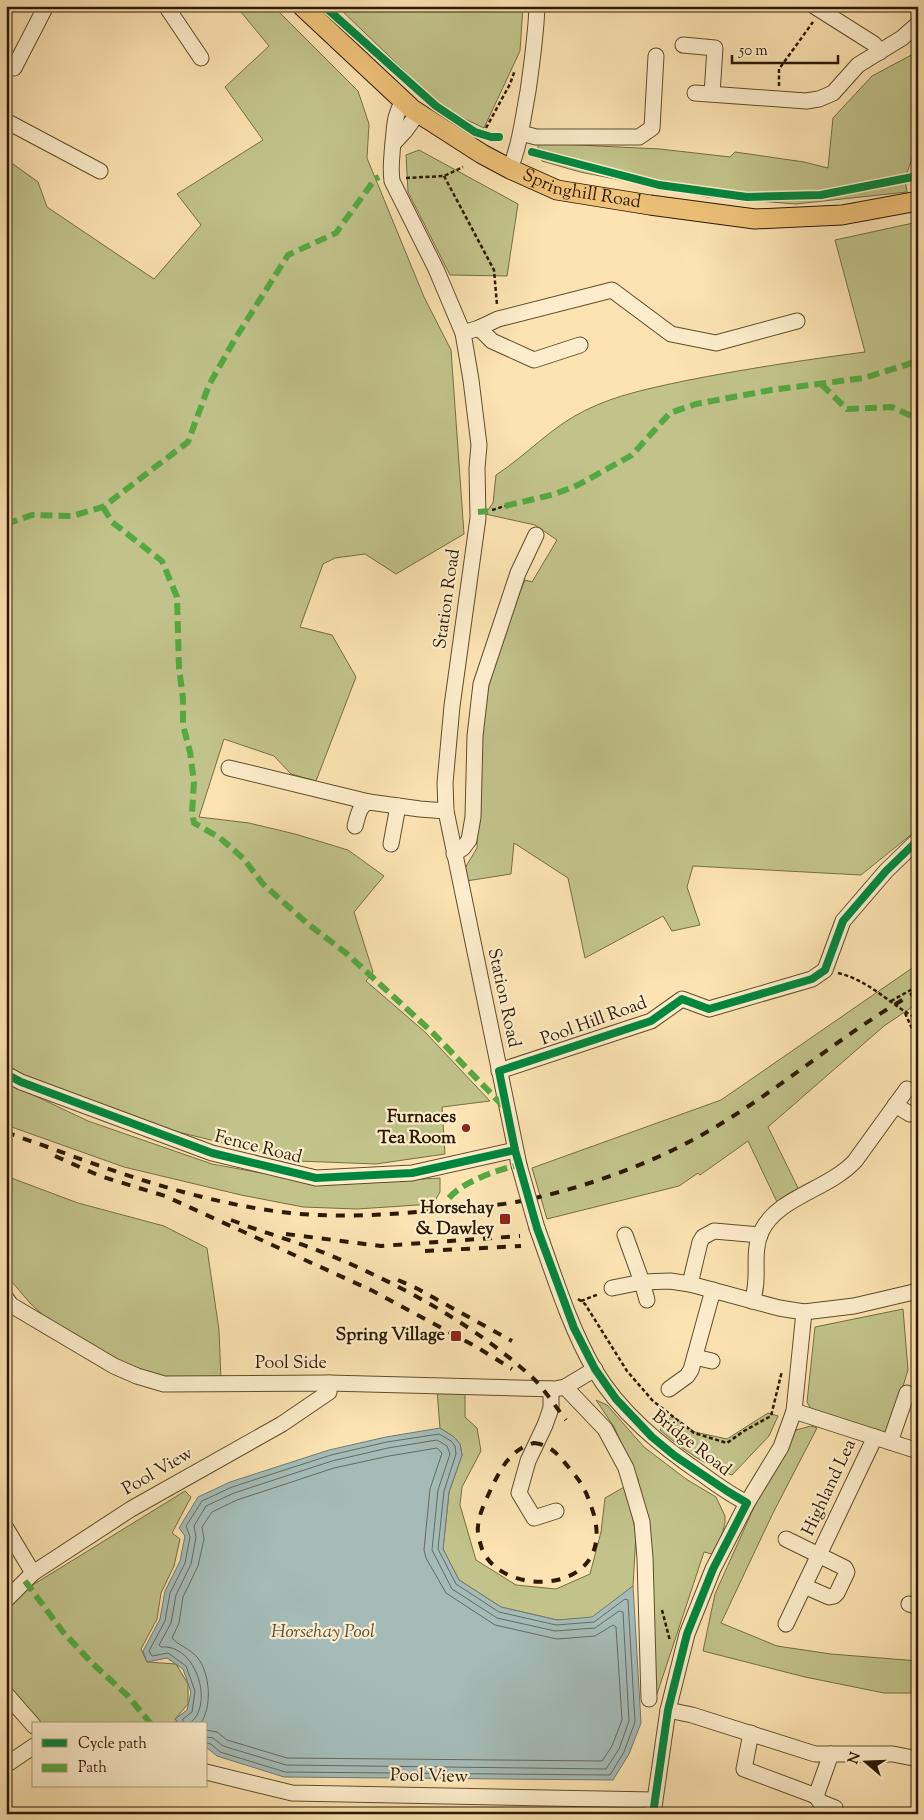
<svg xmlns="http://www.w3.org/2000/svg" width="924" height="1820" viewBox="0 0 924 1820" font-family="'Sorts Mill Goudy',serif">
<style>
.green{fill:#c1c38a;stroke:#766e45}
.water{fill:#a4bbb8;stroke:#747a6e}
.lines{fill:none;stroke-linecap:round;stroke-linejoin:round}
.shore{stroke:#686a5c;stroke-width:1}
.minor-casing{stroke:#604c2c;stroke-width:17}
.major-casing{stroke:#2c1900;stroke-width:21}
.path{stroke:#2c1900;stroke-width:2.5;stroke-dasharray:4 2.5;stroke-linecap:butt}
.minor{stroke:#fdedcc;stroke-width:15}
.major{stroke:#eec278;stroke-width:19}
.rail{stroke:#2c1900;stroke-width:4;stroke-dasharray:9 9;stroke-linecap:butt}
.minor-bridge-casing{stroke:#604c2c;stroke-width:17;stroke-linecap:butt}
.minor-bridge{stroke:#fdedcc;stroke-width:15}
.quiet{stroke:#54a940;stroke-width:6;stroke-dasharray:12 6;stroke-linecap:butt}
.cycleway-casing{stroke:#fdedcc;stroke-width:11}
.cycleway{stroke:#00873e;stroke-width:8}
.poi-dot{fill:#8f2418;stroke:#fdedcc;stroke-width:2}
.labels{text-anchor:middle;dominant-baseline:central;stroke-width:4.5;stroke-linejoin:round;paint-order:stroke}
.street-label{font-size:18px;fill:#2c1900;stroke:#fdedcc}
.poi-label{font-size:18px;font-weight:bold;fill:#2c1900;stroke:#fdedcc;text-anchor:end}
.water-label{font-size:19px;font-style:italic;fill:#565240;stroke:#fdedcc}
</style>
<rect width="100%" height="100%" fill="#fce3b1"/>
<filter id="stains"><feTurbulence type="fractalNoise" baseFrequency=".004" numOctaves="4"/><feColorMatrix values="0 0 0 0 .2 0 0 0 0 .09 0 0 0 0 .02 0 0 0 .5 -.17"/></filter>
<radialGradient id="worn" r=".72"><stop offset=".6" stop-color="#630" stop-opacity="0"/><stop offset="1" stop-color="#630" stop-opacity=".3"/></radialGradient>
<!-- green -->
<g class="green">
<path d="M236,6H273L358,91L369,124L367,158L424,297L451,350L464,534L396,574L365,554L335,558L323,564L300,627L332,635L356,677L316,781L291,774L274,756L224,739L199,817L249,823L295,834L348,850L384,876L354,912L373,972L366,981L425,1032L490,1101L442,1107L445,1154L376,1164L297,1161L178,1132L21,1075L6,1064V159L38,182L47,207L154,279L201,225L177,194L263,140L225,87L269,46Z"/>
<path d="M337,6H523L520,51L484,128L444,109Z"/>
<path d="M917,52L918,141L905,179L907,192L796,204L707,197L580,172L542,161L537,143L660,149L730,157L735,152L804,162L828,168L833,118L872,76Z"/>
<path d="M419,150L518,204L507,276L450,275L408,192L406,155Z"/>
<path d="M918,222V829L861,875L693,866L687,887L700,925L672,931L663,916L585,958L568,878L514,843L511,874L466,881L465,868L477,848L480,741L490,669L521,589L525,580L532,582L557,540L535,525L485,514L493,503L496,475C527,455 552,426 586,410C616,395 651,388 684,381C744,369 804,360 865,352L835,240Z"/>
<path d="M918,964V1003L884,1026L768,1127L799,1190L777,1202L748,1141L700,1175L698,1173L679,1186L547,1219L532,1168L721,1100Z"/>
<path d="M6,1082L88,1121L212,1164L327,1185L440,1178V1192L433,1204L357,1209L303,1207L241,1195L124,1167L6,1125Z"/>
<path d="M6,1176L78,1203L164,1226L207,1248L219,1330L221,1380L164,1377L128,1365L47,1319L30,1303L6,1275Z"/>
<path d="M903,1309L908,1370L888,1435L812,1411L807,1402L815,1327Z"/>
<path d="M437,1391L465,1392V1417L477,1428L481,1451L462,1487L460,1505L476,1560L516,1585L556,1589L590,1574L601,1532L605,1498L626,1486L636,1534L633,1586L592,1618L557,1620L501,1607L459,1580L443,1549L449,1492L462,1455L460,1444L454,1437L440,1428Z"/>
<path d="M596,1400L607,1405L644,1447L686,1479L716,1497L725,1516V1523L722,1534L712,1554L704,1552L656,1697L645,1534L638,1479L614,1427Z"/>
<path d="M768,1413L778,1416L769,1436L732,1475C704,1465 682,1449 660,1430L672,1416L695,1432L727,1439Z"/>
<path d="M811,1426L817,1428L773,1513L721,1623L777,1646L831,1654L918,1661V1693H884L805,1677L703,1651L715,1594L755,1505L796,1430Z"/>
<path d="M185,1491L191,1497L172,1533L180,1539L174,1566L161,1593L157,1619L141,1649L147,1662L176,1664L188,1684V1704L175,1719L179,1724H39L6,1686V1611L31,1586Z"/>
</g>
<!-- water -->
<path class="water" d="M440,1428L454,1437L460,1444L462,1455L449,1492L443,1549L459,1580L501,1607L557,1620L592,1617L633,1586L641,1723L629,1754L613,1780L284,1777L217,1756L206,1747V1724H180L175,1719L187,1710L191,1692L183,1669L167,1658L147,1662L143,1651L160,1619L165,1591L180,1561L185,1536L179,1528L198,1497L230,1482L329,1450L386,1437Z"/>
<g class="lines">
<!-- shore -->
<g class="shore">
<path d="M183,1724V1719L192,1712L195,1691L186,1666L168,1653L152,1656L149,1651L165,1621L170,1593L185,1563L190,1537L186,1526L202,1501L232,1487L331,1455L387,1442L439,1434L451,1441L455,1446L456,1454L444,1491L438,1549L456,1584L499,1612L556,1625L594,1622L625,1599L628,1600L635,1722L624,1752L610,1775L285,1772L220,1752L211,1744L206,1743"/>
<path d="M189,1724C192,1721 195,1719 197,1715C210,1691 192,1644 161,1647L159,1645L171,1623L176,1595L191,1564L196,1537L194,1526L206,1506L234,1493L332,1461L388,1448L437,1440L447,1446L450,1454L438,1490L432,1550L452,1589L497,1618L555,1631L595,1628L619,1611L623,1612L629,1721L619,1749L606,1769L286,1765L223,1746L213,1738L206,1737"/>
<path d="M200,1724C213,1708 210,1672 197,1657C190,1649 178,1645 172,1638L179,1623L183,1597L198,1566L204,1539L202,1527L212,1512L237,1500L334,1468L389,1456L437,1448L442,1453L430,1489L424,1550L426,1558L446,1593L495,1625L557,1639L595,1636L613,1625L616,1627L622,1720L612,1746L602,1761L287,1758L227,1740L217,1732L206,1730"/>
</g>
<defs>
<g id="minor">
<path d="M166,6L201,58"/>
<path d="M814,6L874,44L880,52"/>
<path d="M683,45L715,48L712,94"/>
<path d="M14,68L46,6"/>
<path d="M695,93L806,101L819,99L833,93L858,65L902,38L918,24"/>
<path d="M403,101C394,116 395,125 393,142C392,156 390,167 392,181L436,269L463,333L471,380L479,445L477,468L478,518L452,706L445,783L446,811L519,1165"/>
<path d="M6,121L100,171"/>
<path d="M521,133L536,137H639L652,128L656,56"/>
<path d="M393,144L405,131L418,113"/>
<path d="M510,169C520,144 523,118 528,91C532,63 536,35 537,6"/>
<path d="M479,328L492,341L534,360L580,345"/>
<path d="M463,333L479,328L498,319L612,290L671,334L716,343L797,321"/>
<path d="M229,768L369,802"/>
<path d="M355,826C358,816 359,805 369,802L420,809L446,811"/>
<path d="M391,844L398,806"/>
<path d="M454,854L463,848L469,840L473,817L475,736L481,684L518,573L536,535"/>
<path d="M499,1071L651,1021L682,999L709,1009L812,979L825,970L843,921L886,871L918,840"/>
<path d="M6,1074L21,1082L212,1153L316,1178L412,1173L515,1150"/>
<path d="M895,1105L910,1114"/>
<path d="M537,1228C554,1275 569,1325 594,1369C620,1413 661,1446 702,1474C717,1485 731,1495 747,1503"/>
<path d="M625,1235L642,1282L670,1281L690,1284L779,1308L804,1312L854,1306L918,1291"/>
<path d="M690,1284L700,1242L703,1237L714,1231L760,1235"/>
<path d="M612,1288L642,1282L647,1300"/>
<path d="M6,1298L11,1305L114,1366L137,1376L164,1384L329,1383L555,1389L565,1387L595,1369"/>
<path d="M752,1301C761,1278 751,1255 761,1232C777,1197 828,1190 855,1161L907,1089"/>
<path d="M695,1357L712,1361"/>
<path d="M565,1387L605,1429L626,1468L642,1522L645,1558L649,1699"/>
<path d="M551,1389V1408L545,1425L528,1461L519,1493L534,1518L556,1511"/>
<path d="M669,1389L687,1376L691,1370L713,1290"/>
<path d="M794,1411L918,1451"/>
<path d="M890,1442L907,1393"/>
<path d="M6,1528L33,1573"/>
<path d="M786,1539L845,1568L847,1572L837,1593L834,1596L829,1597L804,1586"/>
<path d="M6,1600L33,1573L131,1509L282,1424L329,1392V1383"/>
<path d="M909,1604L918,1607"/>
<path d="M786,1624L875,1437"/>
<path d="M6,1694L34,1726"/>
<path d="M668,1710L692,1715L815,1754H893L918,1759"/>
<path d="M751,1733L744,1769L816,1796L831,1754"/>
<path d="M6,1765L34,1746"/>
<path d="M206,1772L292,1793L654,1800"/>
<path d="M816,1796L820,1802L835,1808L834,1814"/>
<path d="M653,1814L668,1710L687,1634L713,1569L747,1503L781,1447L794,1411L804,1312"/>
</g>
<g id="major">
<path id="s1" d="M302,6L412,109L482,154L510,169L557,190L650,205L755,219L842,215L918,201"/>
</g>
</defs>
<!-- minor casing -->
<use href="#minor" class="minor-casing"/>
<!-- major casing -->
<use href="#major" class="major-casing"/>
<!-- path -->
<g class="path">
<path d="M779,86V69L813,22"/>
<path d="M486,128L510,84L515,70"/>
<path d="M444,176L494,270L497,305"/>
<path d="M406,178L444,176L463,167"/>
<path d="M492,510L505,506"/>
<path d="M838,973C871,981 890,1005 918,1019"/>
<path d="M891,1001L918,986"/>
<path d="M905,1013L918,1042"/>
<path d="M913,1076L918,1065"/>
<path d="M578,1299L585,1304L627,1371L653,1401L694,1433L727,1443L744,1431L771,1416L782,1371"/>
<path d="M581,1301L599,1294"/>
<path d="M662,1610L670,1641"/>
</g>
<!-- minor -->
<use href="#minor" class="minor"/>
<!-- major -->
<use href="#major" class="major"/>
<!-- rail -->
<g class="rail">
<path d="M6,1132C21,1138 37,1143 53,1149C129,1177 208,1204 290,1213C339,1218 388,1215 437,1210C463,1207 490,1207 516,1202C574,1191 644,1167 696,1138C774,1096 840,1034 918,991"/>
<path d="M55,1156L100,1176L165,1196L373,1291L475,1346L512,1369"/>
<path d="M231,1220C264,1233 299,1242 332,1256C403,1286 475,1325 533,1378C545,1390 555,1406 566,1420"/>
<path d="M286,1234L381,1246L520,1236"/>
<path d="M425,1251L521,1246"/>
<path d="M398,1280L418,1289L512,1341"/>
<path d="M534,1443C554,1445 562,1460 574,1474C585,1487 589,1499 594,1515C615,1595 502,1599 482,1549C480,1542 477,1534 478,1526C479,1514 485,1502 490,1491C500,1470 510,1449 534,1443Z"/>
</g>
<defs>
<path id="minor-bridge" d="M519,1165L537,1228"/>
</defs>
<!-- minor-bridge casing -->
<use href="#minor-bridge" class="minor-bridge-casing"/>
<!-- minor-bridge -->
<use href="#minor-bridge" class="minor-bridge"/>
<!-- quiet -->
<g class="quiet">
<path d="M821,384L847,409L892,407L918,419"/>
<path d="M505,506L555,494L578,485L632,455L670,413L696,404L771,390L864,378L918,361"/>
<path d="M103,507L112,522L162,561L177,597L179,668L183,698V725L190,752L194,782L192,813L194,823L220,838L243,858L263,884L308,924L346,953L432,1032L506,1109"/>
<path d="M478,512L488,511"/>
<path d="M6,524L32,515L72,516L103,507L188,442L209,385L235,339L288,255L336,233L375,179L379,177"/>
<path d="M449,1198C462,1182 499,1169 519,1165"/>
<path d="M25,1581L63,1632L92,1663L128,1696L151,1724"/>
</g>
<defs>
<g id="cycleway">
<path d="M324,6L436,106L475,132L491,137H499"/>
<path d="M532,152L659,185L747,197L821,195L918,176"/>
<path d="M6,1074L21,1082L212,1153L316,1178L412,1173L515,1150"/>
<path d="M653,1814L668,1710L687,1634L713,1569L747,1503L727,1491L675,1456L652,1437L616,1399L595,1369L574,1328L537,1228L515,1150L499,1071L651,1021L682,999L709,1009L812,979L825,970L843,921L886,871L918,840"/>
</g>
</defs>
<!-- cycleway casing -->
<use href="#cycleway" class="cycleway-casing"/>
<!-- cycleway -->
<use href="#cycleway" class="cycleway"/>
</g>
<!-- markers -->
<g class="poi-dot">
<circle cx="466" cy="1128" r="5"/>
<rect x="499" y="1213" width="12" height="12" rx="2.5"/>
<rect x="450" y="1330" width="12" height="12" rx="2.5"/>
</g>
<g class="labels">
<!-- street labels -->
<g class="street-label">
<text stroke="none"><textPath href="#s1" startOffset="341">Springhill Road</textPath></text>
<text transform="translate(448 599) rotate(-82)">Station Road</text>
<text transform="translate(503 998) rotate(78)">Station Road</text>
<text transform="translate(594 1022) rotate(-20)">Pool Hill Road</text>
<text transform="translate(258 1148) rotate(14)">Fence Road</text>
<text x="291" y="1364">Pool Side</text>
<text transform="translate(691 1444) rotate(38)">Bridge Road</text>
<text transform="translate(158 1472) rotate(-30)">Pool View</text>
<text transform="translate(830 1488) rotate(-65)">Highland Lea</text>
<text transform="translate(429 1777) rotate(1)">Pool View</text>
</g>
<!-- poi labels -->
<g class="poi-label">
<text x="456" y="1118">Furnaces<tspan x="456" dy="21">Tea Room</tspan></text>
<text x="494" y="1209">Horsehay<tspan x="494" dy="21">&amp; Dawley</tspan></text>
<text x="445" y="1336">Spring Village</text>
</g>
<!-- water labels -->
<g class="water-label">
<text x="323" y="1632">Horsehay Pool</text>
</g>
</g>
<!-- margin -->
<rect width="924" height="1820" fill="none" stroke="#fce3b1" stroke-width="25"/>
<rect x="8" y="8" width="909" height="1805" fill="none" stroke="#2c1900" stroke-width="2.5"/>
<rect x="12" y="12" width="899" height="1795" fill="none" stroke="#2c1900"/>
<!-- legend -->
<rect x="32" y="1722" width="175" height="65" fill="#fdedcc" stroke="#a9987a"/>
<rect x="42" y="1739" width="25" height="8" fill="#00873e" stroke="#a9987a"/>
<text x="78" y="1748" font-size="15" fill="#2c1900">Cycle path</text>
<rect x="42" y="1764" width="25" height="8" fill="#54a940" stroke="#a9987a"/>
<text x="78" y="1772" font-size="15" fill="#2c1900">Path</text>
<!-- north arrow -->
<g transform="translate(866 1762) rotate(289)" stroke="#fdedcc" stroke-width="4" paint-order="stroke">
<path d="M0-4L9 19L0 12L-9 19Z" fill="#2c1900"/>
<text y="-8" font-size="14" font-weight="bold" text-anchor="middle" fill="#2c1900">N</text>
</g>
<!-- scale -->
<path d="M732 55v8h106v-8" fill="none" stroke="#2c1900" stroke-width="2.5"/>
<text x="739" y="55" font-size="15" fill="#2c1900" stroke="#fdedcc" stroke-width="4" paint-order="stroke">50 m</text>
<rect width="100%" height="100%" filter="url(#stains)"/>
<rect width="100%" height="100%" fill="url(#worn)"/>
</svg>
